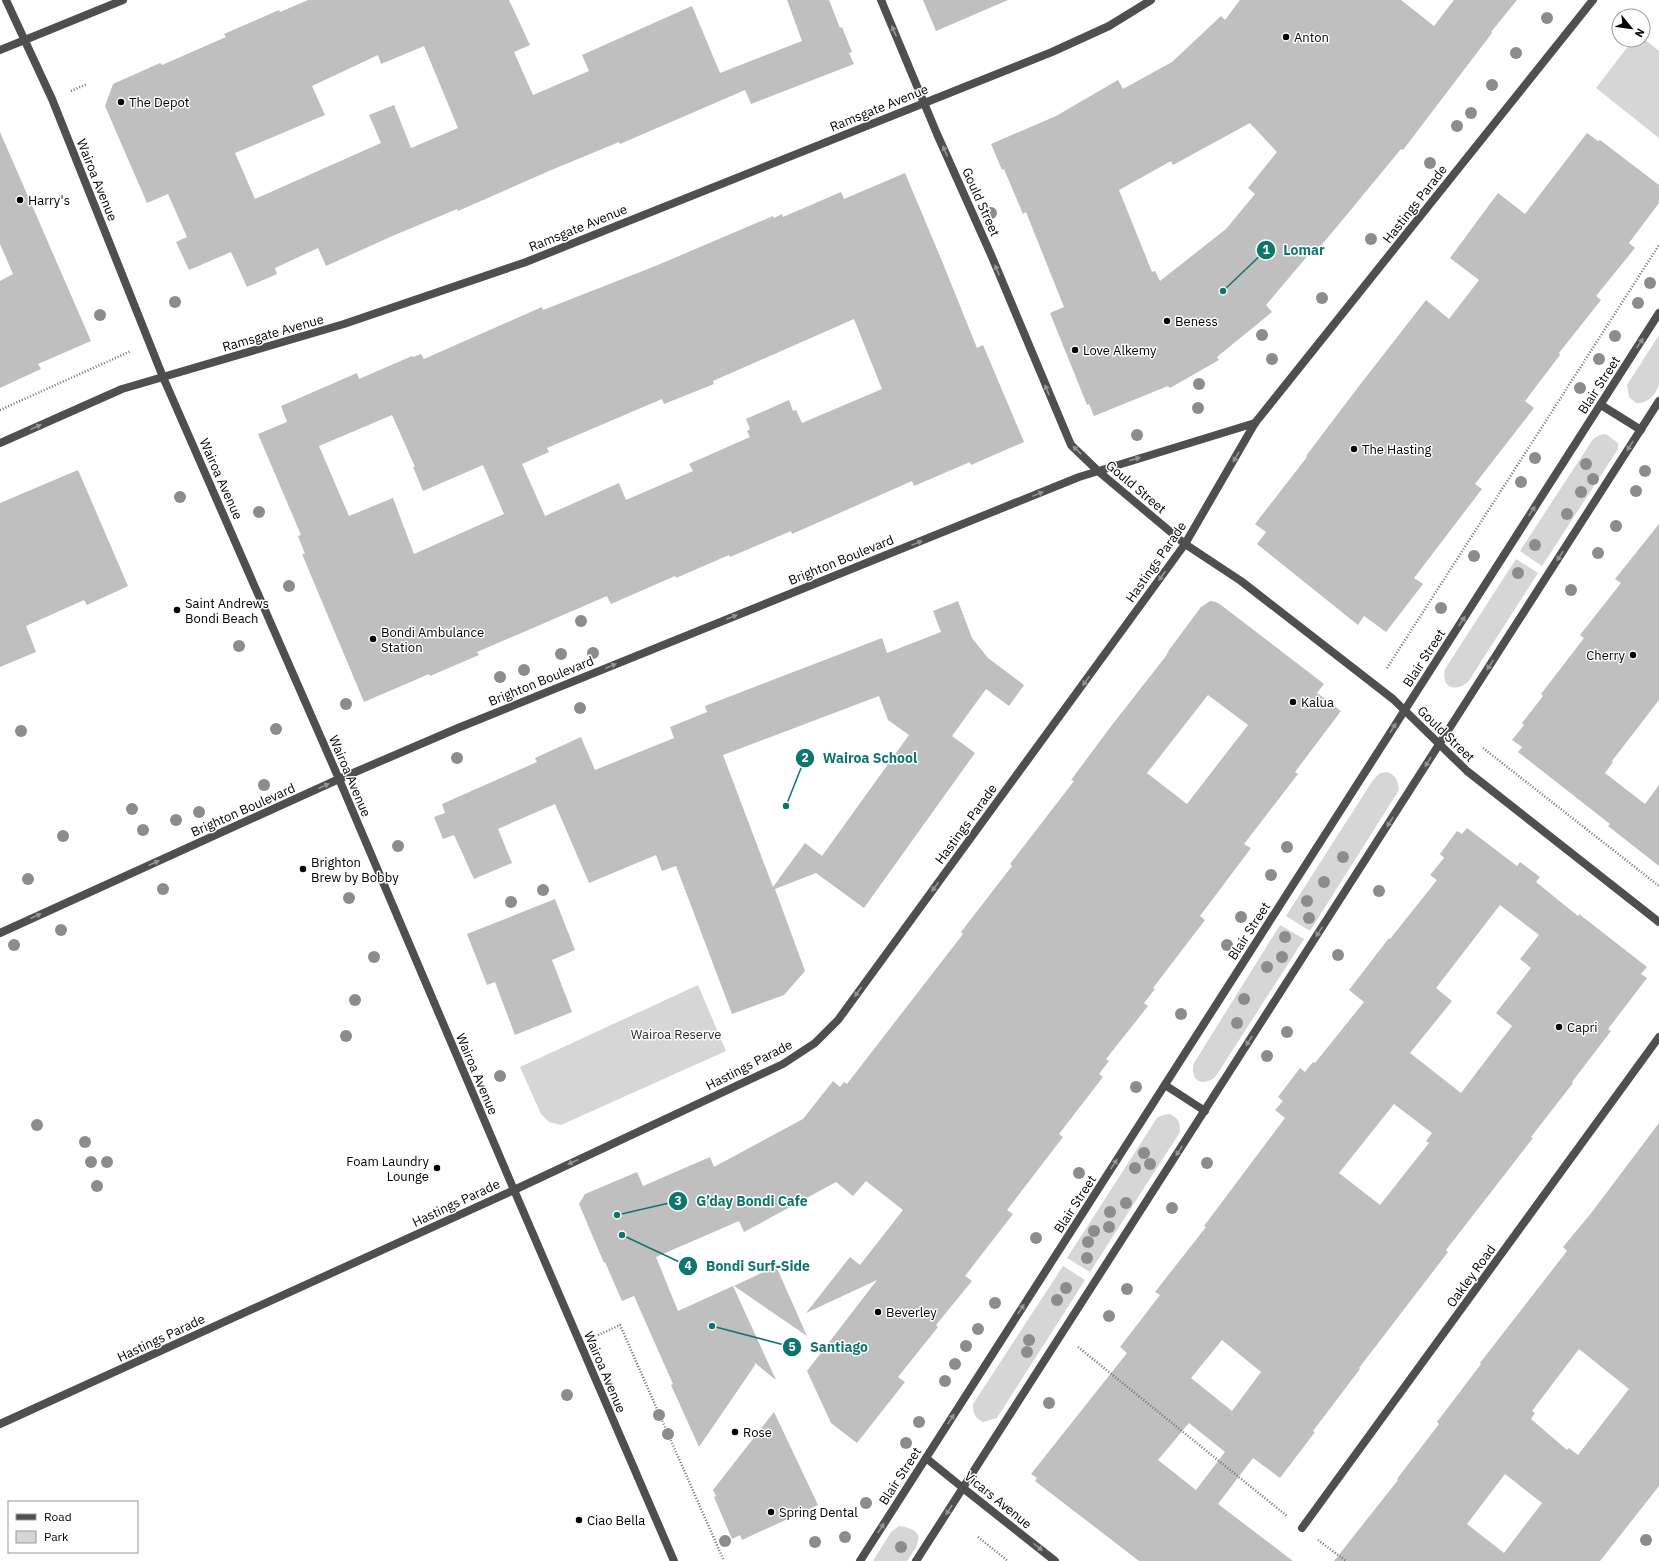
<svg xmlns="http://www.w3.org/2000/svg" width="1659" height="1561" viewBox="0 0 1659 1561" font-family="'IBM Plex Sans',sans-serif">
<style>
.green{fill:#d6d6d6}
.building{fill:#bfbfbf;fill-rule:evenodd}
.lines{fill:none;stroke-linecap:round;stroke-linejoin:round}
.path{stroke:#717171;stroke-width:2.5;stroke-dasharray:1 2;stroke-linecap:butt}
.minor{stroke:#4f4f4f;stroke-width:8}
.tertiary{stroke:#4f4f4f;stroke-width:8}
.tree{fill:#8c8c8c}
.oneway{fill:#959595}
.poi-dot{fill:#000;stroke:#fff;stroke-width:1.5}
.labels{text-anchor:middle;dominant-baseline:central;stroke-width:3;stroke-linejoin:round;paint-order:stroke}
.poi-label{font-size:13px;fill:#000;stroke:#fff;text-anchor:start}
.street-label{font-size:13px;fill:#000;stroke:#fff}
.park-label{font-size:13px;fill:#2d2d2d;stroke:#fff}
.leader{fill:none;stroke:#0f766e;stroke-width:1.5}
.callout-dot{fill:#0f766e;stroke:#fff;stroke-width:1.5}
.mark-label{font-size:12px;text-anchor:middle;font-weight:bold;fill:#fff}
.callout-label{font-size:14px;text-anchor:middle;font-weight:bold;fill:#0f766e;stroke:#fff;stroke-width:3;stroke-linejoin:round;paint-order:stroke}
</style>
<rect width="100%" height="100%" fill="#fff"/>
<!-- green -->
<g class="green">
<path d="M1643,38L1659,51V138L1596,88L1633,40H1643Z"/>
<path d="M1659,335C1659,345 1659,378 1659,385C1655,396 1647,404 1636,403L1629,397L1627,385Z"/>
<path d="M1606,434L1618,443V449L1542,566L1520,551L1593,439L1600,435Z"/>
<path d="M1516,559L1538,573L1468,682C1454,693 1441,687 1445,669Z"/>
<path d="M1387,772C1396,775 1398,781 1399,790L1310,931L1286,916L1373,780L1380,773Z"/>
<path d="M1280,925L1304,939L1216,1076C1203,1088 1189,1081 1194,1063Z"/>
<path d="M698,985L726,1051L561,1125L549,1122L541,1114L520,1067Z"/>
<path d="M1170,1114C1179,1119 1180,1122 1180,1132L1090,1272L1067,1258L1157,1118L1163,1115Z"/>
<path d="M1063,1266L1085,1280L997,1418L983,1422C975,1418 973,1414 973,1404Z"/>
<path d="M899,1526C928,1530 919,1544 907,1561H873L891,1532Z"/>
</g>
<!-- building -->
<g class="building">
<path d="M308,0H509L530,45L514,52L533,95L589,71L582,55L692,6L720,73L802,41L787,0H829L840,28L842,27L852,52L849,53L854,64L751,104L745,90L620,144L619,142L549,171L458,211L457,209L390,237L326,266L318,248L275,268L277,274L247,287L231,252L189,270L176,242L187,237L168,194L147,203L105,106L113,84L160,63L162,65L226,37L224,34L279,10L280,12ZM424,46L458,128L411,148L394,105L369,115L381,143L255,199L235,153L325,115L312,86L378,55L381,64Z"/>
<path d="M923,0H1008L936,31Z"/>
<path d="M1240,0H1401L1434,26L1454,0H1517L1491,32L1492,33L1403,150L1401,149L1335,229L1318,249L1315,247L1266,305L1272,312L1217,357L1219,360L1170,388L1168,386L1094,416L1089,404L1087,405L1050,313L1064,307L1026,212L1023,214L1004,169L1002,170L991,144L1056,116L1118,80L1123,89L1172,62L1221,16L1225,20ZM1250,123L1277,152L1248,188L1255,194L1226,229L1160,281L1155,271L1152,272L1119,190L1171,161L1173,165Z"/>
<path d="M0,132L91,341L38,364L41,369L0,388V281L13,274L0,244Z"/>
<path d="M1587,133L1598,141L1600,140L1659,185V203L1629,243L1635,248L1596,296L1601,300L1559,353L1560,355L1525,401L1534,408L1475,484L1482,489L1414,578L1423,584L1386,632L1364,616L1358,625L1257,544L1266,532L1255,524L1307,457L1306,456L1359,386L1426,300L1449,319L1479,280L1450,258L1498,193L1525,214Z"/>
<path d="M905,173L942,261L977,348L983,345L1024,442L971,465L970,462L914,486L912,481L792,534L791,531L730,557L729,555L676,578L675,576L611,604L607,596L477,652L479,655L430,676L429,674L364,702L302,554H305L298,536L301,535L258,434L287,422L281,406L357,373L359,379L412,356L413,357L421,354L424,359L542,307L543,310L653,267L773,216L774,218L782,214L783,217L841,192L844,199ZM854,319L882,389L802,423L796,410L793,411L789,400L746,419L750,429L747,431L750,437L689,464L693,471L626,500L619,483L545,516L522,464L549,452L547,448L662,399L664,404L714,384L713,381ZM392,415L415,467H413L423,491L483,465L504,514L414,554L393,498L349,516L319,446Z"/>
<path d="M78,470L128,586L87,605L84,600L26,626L36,652L0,667V503Z"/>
<path d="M1659,524V700L1612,761L1613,762L1605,773L1645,804L1659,785V866L1608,826L1610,824L1518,752L1522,747L1512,740L1524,725L1522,723L1543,696L1541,694L1584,638L1580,635L1621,583L1615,579Z"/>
<path d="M958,601L972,638L988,658L1024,685L1009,706L986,689L952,736L975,753L864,908L816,873L775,889L805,971L784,995L732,1014L676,866L662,871L656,855L589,883L555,804L498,829L512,863L474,879L454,835L443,839L434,817L445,813L442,804L537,762L535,758L581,737L595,770L674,738L670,727L707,712L705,706L882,638L887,653L941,632L933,611ZM879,696L888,720L909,735L822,856L805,843L773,887L723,755Z"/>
<path d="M1210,601L1216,602L1221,605L1324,684L1317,693L1341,711L1295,772L1298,774L1244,844L1251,848L1200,916L1205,920L1153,988L1155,989L1144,1003L1148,1006L1106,1059L1109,1061L1099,1074L1103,1077L1059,1134L1063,1137L1007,1210L1013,1214L965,1276L972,1281L936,1325L938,1327L898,1377L905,1382L857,1443L831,1423L807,1371L877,1280L806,1313L850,1257L860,1265L903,1210L866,1181L853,1196L836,1182L744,1232L739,1221L656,1257L678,1311L733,1286L776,1380L755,1363V1365L699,1447L671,1385L673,1384L634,1296L622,1301L605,1262L604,1263L579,1204L585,1194L637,1172L643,1186L710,1157L714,1167L803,1119L833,1081L840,1087L844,1082L847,1084L963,934L961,932L1012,866L1010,864L1074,781L1071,780L1112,725L1166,656L1169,650L1201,607ZM1208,695L1248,725L1187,804L1147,773Z"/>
<path d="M1467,828L1517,866L1520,862L1540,877L1536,882L1578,916L1579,914L1647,967L1641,974L1647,978L1608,1029L1611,1031L1572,1082L1573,1083L1531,1137L1533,1138L1446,1250L1448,1252L1359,1368L1360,1369L1313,1431L1315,1432L1280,1478L1253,1458L1218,1504L1293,1561H1139L1035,1481L1037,1478L1031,1474L1127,1353L1120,1347L1160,1295L1155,1292L1206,1227L1204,1226L1285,1118L1275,1110L1283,1101L1278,1097L1300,1068L1305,1072L1313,1062L1315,1063L1364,1002L1349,990L1389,938L1390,939L1437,880L1430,875L1444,858L1440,854L1457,831L1462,834ZM1500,905L1539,935L1520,959L1531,968L1496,1013L1512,1026L1461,1093L1410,1053L1452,1001L1436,988ZM1394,1104L1432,1133L1426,1141L1429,1143L1380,1205L1339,1173ZM1222,1340L1261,1372L1232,1411L1191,1378ZM1189,1423L1225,1452L1196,1490L1158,1460Z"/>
<path d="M555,899L575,950L552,960L572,1012L515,1035L495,982L487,985L467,934Z"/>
<path d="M1659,1123V1486L1600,1561H1334L1398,1480L1397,1479L1439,1424L1437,1422L1481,1364L1480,1363L1567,1251L1563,1247L1592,1212ZM1579,1349L1629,1389L1578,1455L1569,1448L1567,1450L1531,1419L1535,1413L1532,1411ZM1505,1474L1542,1503L1504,1553L1467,1524Z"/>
<path d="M776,1266L807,1336L734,1286Z"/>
<path d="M774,1412L818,1505L742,1540L740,1535L732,1539L714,1497L716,1496L713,1490Z"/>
</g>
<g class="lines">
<!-- path -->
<g class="path">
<path d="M71,91L87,84"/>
<path d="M0,410L131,351"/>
<path d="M1387,668L1659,245"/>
<path d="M1483,748L1659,886"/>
<path d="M598,1335L620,1325L724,1561"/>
<path d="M1078,1347L1287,1516"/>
<path d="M978,1537L1008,1561"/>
<path d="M1318,1540L1346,1561"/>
</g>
<!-- minor -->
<g class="minor">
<path d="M881,0L937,134L992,257L1071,445L1098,471L1185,544L1241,581L1393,699L1467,771L1659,922"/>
<path d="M0,443L122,389L344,324L526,262L1052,52L1109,26L1151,0"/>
<path d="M0,933L339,779L458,728L1079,477L1255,423"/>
<path d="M0,1424L514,1190L783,1064L815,1043L838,1020L1185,544L1255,423L1593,0"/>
<path d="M963,1488L1055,1561"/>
<path d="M1302,1528L1659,1037"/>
</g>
<!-- tertiary -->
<g class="tertiary">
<path d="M6,0L52,99L163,377L339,779L514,1190L674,1561"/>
<path d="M0,50L123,0"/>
<path d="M1601,405L1641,430"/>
<path d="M1165,1085L1205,1111"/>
<path d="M926,1458L963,1488"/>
<path d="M860,1561L1659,313"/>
<path d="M916,1561L1659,401"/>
</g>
</g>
<!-- trees -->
<g class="tree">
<circle cx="1547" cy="18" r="6"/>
<circle cx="1516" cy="53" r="6"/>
<circle cx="1492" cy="85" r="6"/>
<circle cx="1471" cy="113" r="6"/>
<circle cx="1457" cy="126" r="6"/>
<circle cx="1430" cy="163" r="6"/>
<circle cx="991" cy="213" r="6"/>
<circle cx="1371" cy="239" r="6"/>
<circle cx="1650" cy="283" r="6"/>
<circle cx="1322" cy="298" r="6"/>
<circle cx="175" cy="302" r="6"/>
<circle cx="1638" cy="303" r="6"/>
<circle cx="100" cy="315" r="6"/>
<circle cx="1262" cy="335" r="6"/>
<circle cx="1615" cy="336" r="6"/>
<circle cx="1272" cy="359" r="6"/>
<circle cx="1599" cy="359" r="6"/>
<circle cx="1199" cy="384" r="6"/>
<circle cx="1580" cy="388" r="6"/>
<circle cx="1198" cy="408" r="6"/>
<circle cx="1137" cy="435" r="6"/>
<circle cx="1535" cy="458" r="6"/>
<circle cx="1586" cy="464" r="6"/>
<circle cx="1645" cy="471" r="6"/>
<circle cx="1593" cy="479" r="6"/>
<circle cx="1521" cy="482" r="6"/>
<circle cx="1636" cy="491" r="6"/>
<circle cx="1581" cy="492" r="6"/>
<circle cx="180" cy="497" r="6"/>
<circle cx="259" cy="512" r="6"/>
<circle cx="1567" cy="514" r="6"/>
<circle cx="1616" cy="526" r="6"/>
<circle cx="1535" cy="545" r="6"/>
<circle cx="1598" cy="553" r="6"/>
<circle cx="1474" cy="556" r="6"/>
<circle cx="1518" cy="573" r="6"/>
<circle cx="289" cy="586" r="6"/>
<circle cx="1571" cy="590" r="6"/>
<circle cx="1441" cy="608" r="6"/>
<circle cx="581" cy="621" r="6"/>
<circle cx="239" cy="646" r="6"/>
<circle cx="593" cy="653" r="6"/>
<circle cx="561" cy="654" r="6"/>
<circle cx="524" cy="670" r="6"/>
<circle cx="500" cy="677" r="6"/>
<circle cx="346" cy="704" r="6"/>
<circle cx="580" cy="708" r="6"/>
<circle cx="276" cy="729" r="6"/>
<circle cx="21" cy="731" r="6"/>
<circle cx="457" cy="758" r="6"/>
<circle cx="264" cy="785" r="6"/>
<circle cx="132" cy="809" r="6"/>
<circle cx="199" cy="812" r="6"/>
<circle cx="176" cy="820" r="6"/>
<circle cx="143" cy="830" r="6"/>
<circle cx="63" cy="836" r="6"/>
<circle cx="398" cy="846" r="6"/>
<circle cx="1287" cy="847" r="6"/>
<circle cx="1343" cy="857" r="6"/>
<circle cx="1271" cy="875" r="6"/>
<circle cx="28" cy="879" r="6"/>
<circle cx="1324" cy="882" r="6"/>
<circle cx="163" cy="889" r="6"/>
<circle cx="543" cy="890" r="6"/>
<circle cx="1379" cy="891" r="6"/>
<circle cx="349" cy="898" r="6"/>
<circle cx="1307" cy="901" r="6"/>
<circle cx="511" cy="902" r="6"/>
<circle cx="1241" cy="917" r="6"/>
<circle cx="1309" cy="918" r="6"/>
<circle cx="61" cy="930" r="6"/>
<circle cx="1285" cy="937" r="6"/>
<circle cx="14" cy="945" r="6"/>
<circle cx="1227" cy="945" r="6"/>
<circle cx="1338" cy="955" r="6"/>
<circle cx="374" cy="957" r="6"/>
<circle cx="1282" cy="957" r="6"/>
<circle cx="1267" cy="967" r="6"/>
<circle cx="1244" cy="999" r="6"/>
<circle cx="355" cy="1000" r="6"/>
<circle cx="1181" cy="1014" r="6"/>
<circle cx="1237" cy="1023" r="6"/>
<circle cx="1287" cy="1032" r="6"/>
<circle cx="346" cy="1036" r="6"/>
<circle cx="1267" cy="1056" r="6"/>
<circle cx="500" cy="1076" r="6"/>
<circle cx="1136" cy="1087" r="6"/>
<circle cx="37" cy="1125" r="6"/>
<circle cx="85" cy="1142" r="6"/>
<circle cx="1144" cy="1153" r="6"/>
<circle cx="91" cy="1162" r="6"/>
<circle cx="107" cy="1162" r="6"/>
<circle cx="1207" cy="1163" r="6"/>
<circle cx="1150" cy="1164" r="6"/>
<circle cx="1135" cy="1168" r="6"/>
<circle cx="1079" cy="1173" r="6"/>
<circle cx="97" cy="1186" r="6"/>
<circle cx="1126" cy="1203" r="6"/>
<circle cx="1172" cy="1208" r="6"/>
<circle cx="1110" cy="1212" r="6"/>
<circle cx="1109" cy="1227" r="6"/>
<circle cx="1094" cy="1231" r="6"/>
<circle cx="1036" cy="1238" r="6"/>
<circle cx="1088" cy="1242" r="6"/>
<circle cx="1087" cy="1258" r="6"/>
<circle cx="1066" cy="1288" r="6"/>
<circle cx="1127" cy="1289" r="6"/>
<circle cx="1057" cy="1300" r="6"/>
<circle cx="995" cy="1303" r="6"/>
<circle cx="1109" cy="1316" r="6"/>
<circle cx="978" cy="1329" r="6"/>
<circle cx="1029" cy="1340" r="6"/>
<circle cx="966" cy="1346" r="6"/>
<circle cx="1027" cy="1352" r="6"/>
<circle cx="955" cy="1364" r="6"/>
<circle cx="945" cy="1381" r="6"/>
<circle cx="567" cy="1395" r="6"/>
<circle cx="1049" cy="1403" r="6"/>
<circle cx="659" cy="1415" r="6"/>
<circle cx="919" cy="1422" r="6"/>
<circle cx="668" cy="1434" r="6"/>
<circle cx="906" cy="1443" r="6"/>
<circle cx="866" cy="1503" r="6"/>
<circle cx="845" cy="1537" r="6"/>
<circle cx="1646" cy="1540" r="6"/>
<circle cx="725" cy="1541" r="6"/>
<circle cx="815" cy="1542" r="6"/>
<circle cx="901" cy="1547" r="6"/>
</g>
<!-- one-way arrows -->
<defs><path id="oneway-solid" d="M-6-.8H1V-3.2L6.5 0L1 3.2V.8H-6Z"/></defs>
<g class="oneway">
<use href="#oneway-solid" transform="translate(894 31) rotate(-113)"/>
<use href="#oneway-solid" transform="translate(945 151) rotate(-114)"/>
<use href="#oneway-solid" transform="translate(997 270) rotate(-113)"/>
<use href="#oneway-solid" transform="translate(1640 343) rotate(-57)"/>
<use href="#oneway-solid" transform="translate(1047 390) rotate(-113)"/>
<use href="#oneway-solid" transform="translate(36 427) rotate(-24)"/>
<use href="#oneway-solid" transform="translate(1630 446) rotate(123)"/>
<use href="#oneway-solid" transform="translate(1077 450) rotate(-136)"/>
<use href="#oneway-solid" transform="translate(1236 457) rotate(120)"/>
<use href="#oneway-solid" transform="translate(1135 459) rotate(-17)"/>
<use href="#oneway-solid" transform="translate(1038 494) rotate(-22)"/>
<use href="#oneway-solid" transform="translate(1532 511) rotate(-57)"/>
<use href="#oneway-solid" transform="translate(917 543) rotate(-22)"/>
<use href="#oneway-solid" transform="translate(1560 556) rotate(123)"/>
<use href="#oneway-solid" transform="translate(1162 576) rotate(126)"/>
<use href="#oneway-solid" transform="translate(732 617) rotate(-22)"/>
<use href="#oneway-solid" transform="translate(1462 621) rotate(-57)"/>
<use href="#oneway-solid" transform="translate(1490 665) rotate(123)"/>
<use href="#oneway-solid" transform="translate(611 666) rotate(-22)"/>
<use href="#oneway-solid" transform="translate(1086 681) rotate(126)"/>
<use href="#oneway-solid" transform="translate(1393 728) rotate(-58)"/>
<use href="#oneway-solid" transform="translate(1428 762) rotate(122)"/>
<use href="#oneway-solid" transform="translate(324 786) rotate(-25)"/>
<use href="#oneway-solid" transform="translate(1390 822) rotate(123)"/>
<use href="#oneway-solid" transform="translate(154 863) rotate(-24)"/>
<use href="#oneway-solid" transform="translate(935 887) rotate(126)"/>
<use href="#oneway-solid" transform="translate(36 916) rotate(-24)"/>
<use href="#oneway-solid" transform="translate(1319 932) rotate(123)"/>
<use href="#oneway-solid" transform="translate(858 992) rotate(126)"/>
<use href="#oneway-solid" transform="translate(1249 1041) rotate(123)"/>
<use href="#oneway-solid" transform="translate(1179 1151) rotate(123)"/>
<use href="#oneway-solid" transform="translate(573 1162) rotate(155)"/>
<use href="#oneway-solid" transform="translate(1114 1164) rotate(-57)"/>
<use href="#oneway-solid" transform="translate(1021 1309) rotate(-57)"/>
<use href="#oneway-solid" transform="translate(951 1419) rotate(-57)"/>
<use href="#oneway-solid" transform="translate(949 1510) rotate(123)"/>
<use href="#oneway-solid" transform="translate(881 1528) rotate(-57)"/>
<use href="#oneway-solid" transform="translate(1038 1547) rotate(38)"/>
</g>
<!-- markers -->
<g class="poi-dot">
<circle cx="1286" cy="37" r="4"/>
<circle cx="121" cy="102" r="4"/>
<circle cx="20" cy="200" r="4"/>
<circle cx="1167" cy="321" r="4"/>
<circle cx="1075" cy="350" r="4"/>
<circle cx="1354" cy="449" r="4"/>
<circle cx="177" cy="610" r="4"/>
<circle cx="373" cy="639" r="4"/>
<circle cx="1633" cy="655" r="4"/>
<circle cx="1293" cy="702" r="4"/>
<circle cx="303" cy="869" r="4"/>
<circle cx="1559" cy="1027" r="4"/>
<circle cx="437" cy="1168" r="4"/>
<circle cx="878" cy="1312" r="4"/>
<circle cx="735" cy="1432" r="4"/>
<circle cx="771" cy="1512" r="4"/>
<circle cx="579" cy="1520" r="4"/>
</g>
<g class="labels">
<!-- poi labels -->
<g class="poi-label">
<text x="1294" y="37">Anton</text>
<text x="129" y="102">The Depot</text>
<text x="28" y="200">Harry's</text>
<text x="1175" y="321">Beness</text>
<text x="1083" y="350">Love Alkemy</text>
<text x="1362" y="449">The Hasting</text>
<text x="185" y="603">Saint Andrews<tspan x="185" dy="15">Bondi Beach</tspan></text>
<text x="381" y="632">Bondi Ambulance<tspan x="381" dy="15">Station</tspan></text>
<text x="1625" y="655" text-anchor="end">Cherry</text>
<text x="1301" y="702">Kalua</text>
<text x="311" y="862">Brighton<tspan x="311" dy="15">Brew by Bobby</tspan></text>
<text x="1567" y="1027">Capri</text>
<text x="429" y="1161" text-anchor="end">Foam Laundry<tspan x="429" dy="15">Lounge</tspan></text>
<text x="886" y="1312">Beverley</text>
<text x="743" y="1432">Rose</text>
<text x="779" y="1512">Spring Dental</text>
<text x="587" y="1520">Ciao Bella</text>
</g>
<!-- street labels -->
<g class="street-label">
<text transform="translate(879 108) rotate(-22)">Ramsgate Avenue</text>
<text transform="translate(97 180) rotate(68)">Wairoa Avenue</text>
<text transform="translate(981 202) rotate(66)">Gould Street</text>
<text transform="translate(1415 204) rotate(-52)">Hastings Parade</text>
<text transform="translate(578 228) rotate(-22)">Ramsgate Avenue</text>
<text transform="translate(273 333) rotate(-16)">Ramsgate Avenue</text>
<text transform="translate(1599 385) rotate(-57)">Blair Street</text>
<text transform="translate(221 479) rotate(66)">Wairoa Avenue</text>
<text transform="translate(1136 487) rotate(40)">Gould Street</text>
<text transform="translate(841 560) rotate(-22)">Brighton Boulevard</text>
<text transform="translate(1156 562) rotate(-55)">Hastings Parade</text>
<text transform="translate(1424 658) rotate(-57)">Blair Street</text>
<text transform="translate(541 681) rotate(-22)">Brighton Boulevard</text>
<text transform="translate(1446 734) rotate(44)">Gould Street</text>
<text transform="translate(350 776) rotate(67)">Wairoa Avenue</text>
<text transform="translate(243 810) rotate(-24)">Brighton Boulevard</text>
<text transform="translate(966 824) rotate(-54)">Hastings Parade</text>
<text transform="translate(1249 931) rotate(-57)">Blair Street</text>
<text transform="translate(749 1065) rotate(-27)">Hastings Parade</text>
<text transform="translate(477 1074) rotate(67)">Wairoa Avenue</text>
<text transform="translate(456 1203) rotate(-25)">Hastings Parade</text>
<text transform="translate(1075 1204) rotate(-57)">Blair Street</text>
<text transform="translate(1471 1276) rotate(-54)">Oakley Road</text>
<text transform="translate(161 1338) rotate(-25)">Hastings Parade</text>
<text transform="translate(605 1372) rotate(67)">Wairoa Avenue</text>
<text transform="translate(900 1476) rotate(-57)">Blair Street</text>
<text transform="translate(998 1500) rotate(39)">Vicars Avenue</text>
</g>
<!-- park labels -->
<g class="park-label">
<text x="676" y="1034">Wairoa Reserve</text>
</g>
</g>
<!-- callouts -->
<path class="leader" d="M1223 291L1266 250M786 806L805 758M617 1215L678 1201M622 1235L688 1266M712 1326L792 1347"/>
<g class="callout-dot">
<circle cx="1223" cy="291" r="4"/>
<circle cx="786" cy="806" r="4"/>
<circle cx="617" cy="1215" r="4"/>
<circle cx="622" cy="1235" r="4"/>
<circle cx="712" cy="1326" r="4"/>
<circle cx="1266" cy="250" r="10"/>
<circle cx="805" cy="758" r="10"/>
<circle cx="678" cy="1201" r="10"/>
<circle cx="688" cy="1266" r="10"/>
<circle cx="792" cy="1347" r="10"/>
</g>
<g class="mark-label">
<text x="1266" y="254">1</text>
<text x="805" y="762">2</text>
<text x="678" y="1205">3</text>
<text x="688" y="1270">4</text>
<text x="792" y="1351">5</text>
</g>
<g class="callout-label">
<text x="1304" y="255">Lomar</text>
<text x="870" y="763">Wairoa School</text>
<text x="752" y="1206">G’day Bondi Cafe</text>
<text x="758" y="1271">Bondi Surf-Side</text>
<text x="839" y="1352">Santiago</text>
</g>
<!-- legend -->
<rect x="8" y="1501" width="130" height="52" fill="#ffffff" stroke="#999999"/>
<rect x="16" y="1514" width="20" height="6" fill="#4f4f4f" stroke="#999999"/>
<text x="44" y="1521" font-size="12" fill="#000000">Road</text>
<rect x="16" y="1531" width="20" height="12" fill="#d6d6d6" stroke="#999999"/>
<text x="44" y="1541" font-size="12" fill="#000000">Park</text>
<!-- north arrow -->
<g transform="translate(1631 28) rotate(119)"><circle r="19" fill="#ffffff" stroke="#999999"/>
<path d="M0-3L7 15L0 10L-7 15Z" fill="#000000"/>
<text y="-6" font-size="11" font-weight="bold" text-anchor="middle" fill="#000000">N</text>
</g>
</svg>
